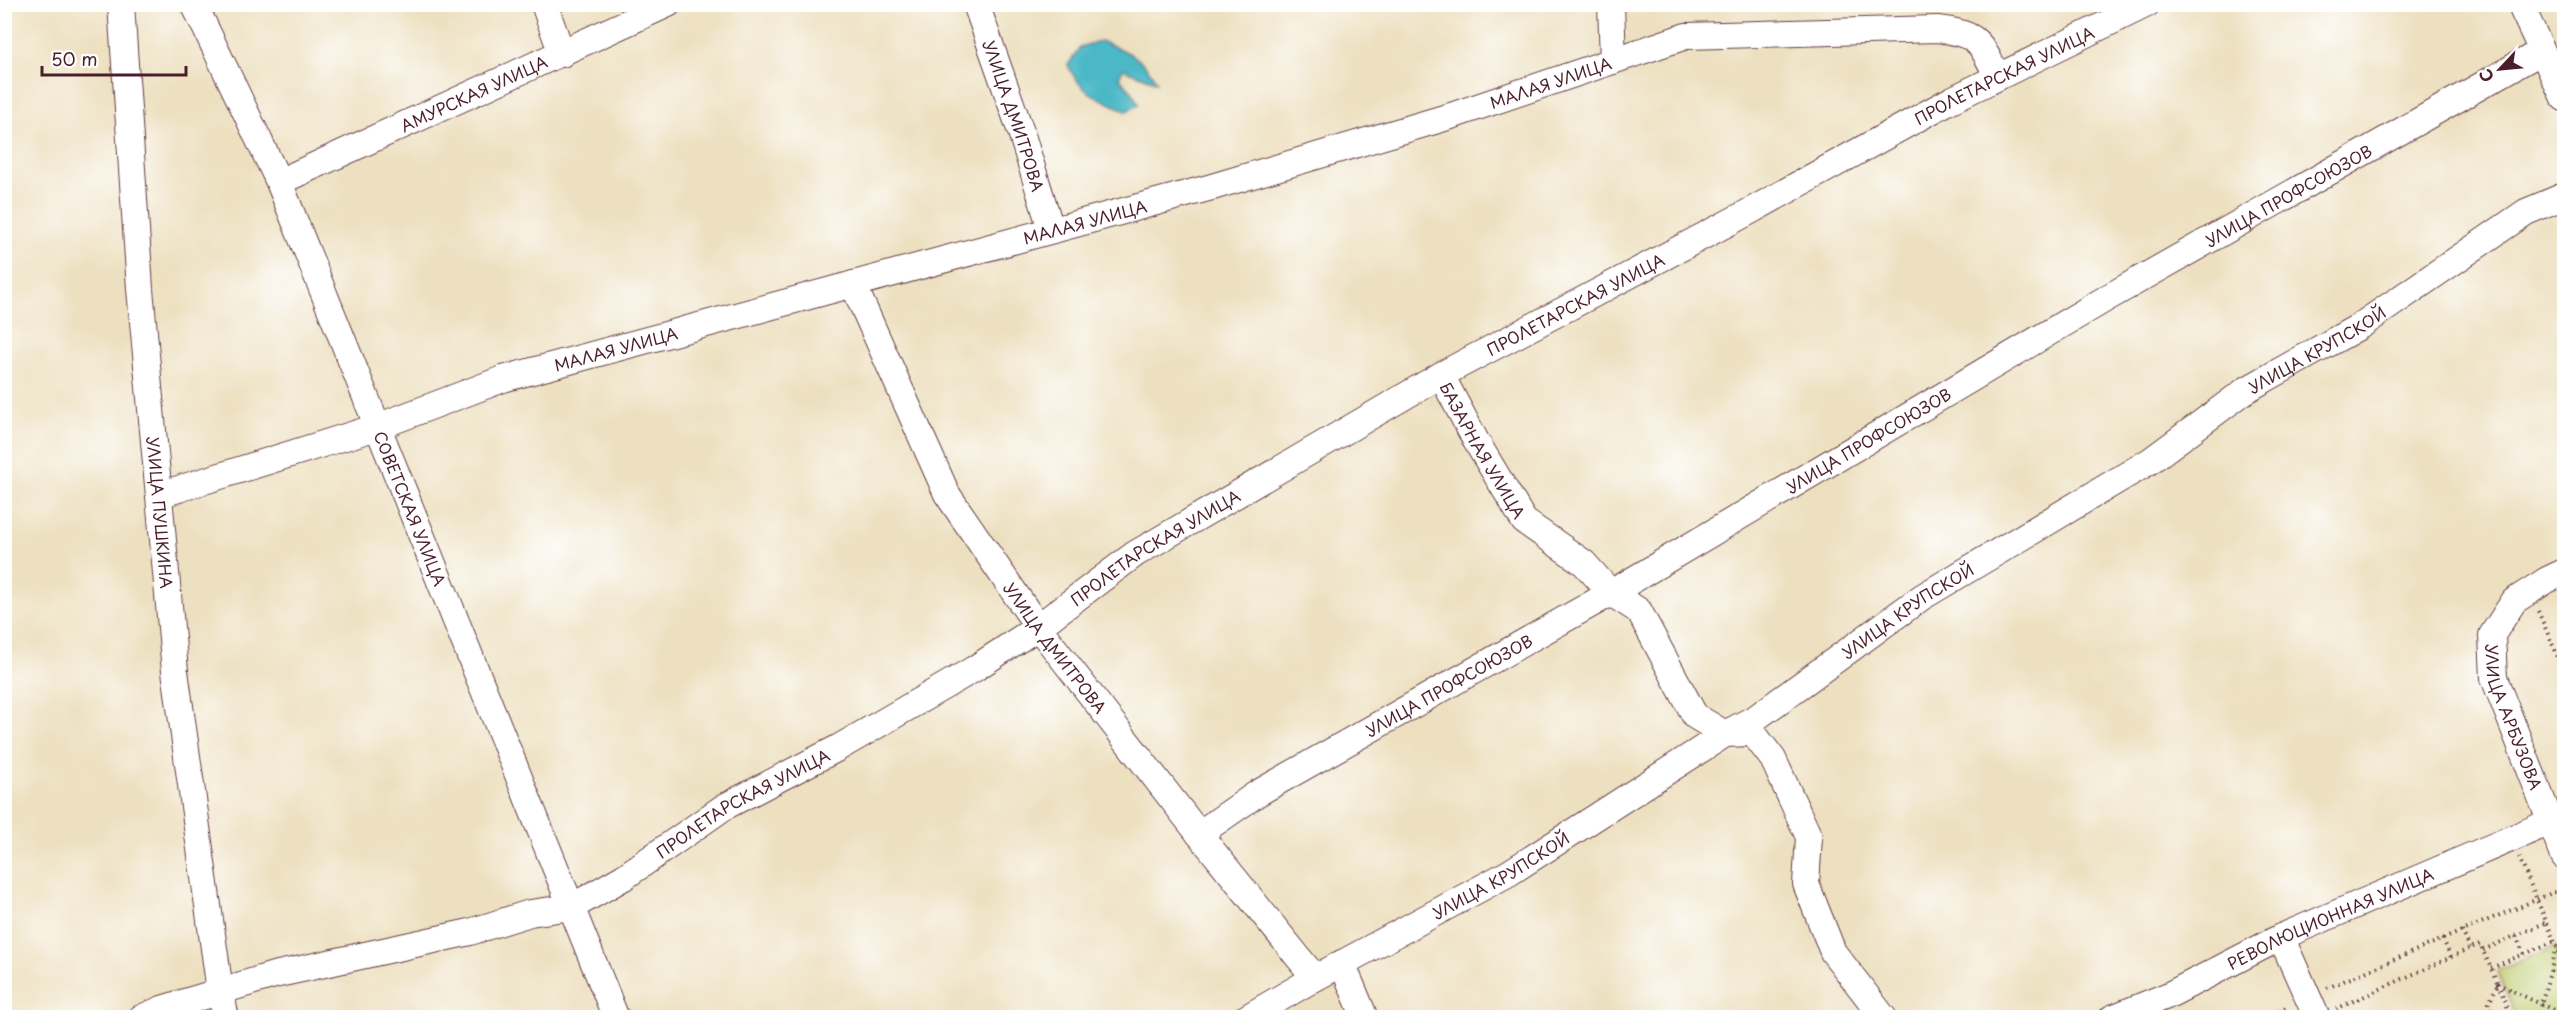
<svg xmlns="http://www.w3.org/2000/svg" width="2569" height="1022" viewBox="0 0 2569 1022" font-family="'Playpen Sans',sans-serif">
<style>
.green{fill:#becb6d;stroke:#84754c;stroke-width:1.5}
.water{fill:#4cb8c7;stroke:#4b6c79;stroke-width:1.5}
.lines{fill:none;stroke-linecap:round;stroke-linejoin:round}
.minor-casing{stroke:#623c41;stroke-width:28}
.path{stroke:#623c41;stroke-width:4;stroke-dasharray:1.5 4.5;stroke-linecap:butt}
.minor{stroke:#fff;stroke-width:26}
.labels{text-anchor:middle;dominant-baseline:central;stroke-width:4.5;stroke-linejoin:round;paint-order:stroke}
.street-label{font-size:16px;fill:#4a1f2b;stroke:#fff}
</style>
<rect width="100%" height="100%" fill="#fff"/>
<filter id="ink" filterUnits="userSpaceOnUse"><feTurbulence type="fractalNoise" baseFrequency=".0167" numOctaves="2"/><feDisplacementMap in="SourceGraphic" scale="12" xChannelSelector="R" yChannelSelector="G"/><feConvolveMatrix kernelMatrix="1 2 1 2 8 2 1 2 1" color-interpolation-filters="sRGB"/></filter>
<filter id="wash" filterUnits="userSpaceOnUse"><feTurbulence type="fractalNoise" baseFrequency=".008" numOctaves="4" result="noise"/><feDisplacementMap in="SourceGraphic" scale="24" xChannelSelector="R" yChannelSelector="G"/><feGaussianBlur stdDeviation="1.35" result="paint"/><feColorMatrix in="noise" values="0 0 0 0 0 0 0 0 0 0 0 0 0 0 0 0 0 1.4 0 .05"/><feComposite in="paint" operator="in"/></filter>
<g filter="url(#wash)">
<rect width="100%" height="100%" fill="#ede0c0"/>
<!-- green -->
<path class="green" d="M2556,946L2564,965V1017H2516L2497,971Z"/>
<!-- water -->
<path class="water" d="M1100,41C1127,51 1142,56 1157,82L1123,69L1119,77L1133,93L1139,105L1126,111C1099,97 1081,95 1068,65L1080,47Z"/>
</g>
<g filter="url(#ink)">
<g class="lines">
<defs>
<g id="minor">
<path id="s1" d="M121,4L140,289L175,671L220,991L226,1018"/>
<path id="s2" d="M194,4L279,182L616,1018"/>
<path d="M544,4L562,54"/>
<path id="s3" d="M976,4L1021,132L1051,229"/>
<path d="M1611,4L1613,61"/>
<path d="M2520,4L2564,98"/>
<path id="s4" d="M279,182L668,4"/>
<path id="s5" d="M853,284L947,494L1038,627L1199,834L1315,978"/>
<path id="s6" d="M1441,375L1476,441L1524,521L1584,563L1611,593L1639,611L1695,716L1725,734L1753,733L1773,759L1809,837L1806,884L1833,952L1884,1018"/>
<path id="s7" d="M159,495L377,427L503,379L1212,187L1451,116L1686,36L1937,29C1979,34 1979,41 1998,77"/>
<path id="s8" d="M2564,572L2547,580L2514,601L2492,635L2494,678L2564,856"/>
<path id="s9" d="M1199,834L1258,793L1611,593L2107,298L2542,51"/>
<path d="M2281,937L2317,1018"/>
<path d="M1342,963L1365,1018"/>
<path id="s10" d="M141,1018L162,1009L274,975L470,932L530,913L572,907L624,877L724,807L838,748L974,669L1038,627L1135,554L1441,375L1745,214L1951,100L2147,4"/>
<path id="s11" d="M1246,1018L1315,978L1509,873L1725,734L1757,717L1922,597L2150,461L2246,390L2360,326L2526,212L2564,196"/>
<path id="s12" d="M2112,1018L2169,995L2281,937L2550,822"/>
</g>
</defs>
<!-- minor casing -->
<use href="#minor" class="minor-casing"/>
<!-- path -->
<g class="path">
<path d="M2538,611L2564,671"/>
<path d="M2519,857L2564,964"/>
<path d="M2462,931L2470,948"/>
<path d="M2516,936L2524,954"/>
<path d="M2443,939L2451,957"/>
<path d="M2483,950L2547,922"/>
<path d="M2491,968L2555,941"/>
<path d="M2327,988L2564,888"/>
<path d="M2336,1009L2480,944L2498,984L2488,1004L2494,1018"/>
<path d="M2262,1018L2288,1006"/>
<path d="M2512,1018L2498,984L2564,1015"/>
<path d="M2537,1018L2557,948"/>
</g>
<!-- minor -->
<use href="#minor" class="minor"/>
</g>
</g>
<g class="labels">
<!-- street labels -->
<g class="street-label">
<text stroke="none"><textPath href="#s10" startOffset="2104">ПРОЛЕТАРСКАЯ УЛИЦА</textPath></text>
<text stroke="none"><textPath href="#s7" startOffset="1452">МАЛАЯ УЛИЦА</textPath></text>
<text stroke="none"><textPath href="#s4" startOffset="214">АМУРСКАЯ УЛИЦА</textPath></text>
<text stroke="none"><textPath href="#s3" startOffset="118">УЛИЦА ДМИТРОВА</textPath></text>
<text stroke="none"><textPath href="#s9" startOffset="1263">УЛИЦА ПРОФСОЮЗОВ</textPath></text>
<text stroke="none"><textPath href="#s7" startOffset="966">МАЛАЯ УЛИЦА</textPath></text>
<text stroke="none"><textPath href="#s10" startOffset="1618">ПРОЛЕТАРСКАЯ УЛИЦА</textPath></text>
<text stroke="none"><textPath href="#s7" startOffset="480">МАЛАЯ УЛИЦА</textPath></text>
<text stroke="none"><textPath href="#s11" startOffset="1264">УЛИЦА КРУПСКОЙ</textPath></text>
<text stroke="none"><textPath href="#s9" startOffset="777">УЛИЦА ПРОФСОЮЗОВ</textPath></text>
<text stroke="none"><textPath href="#s6" startOffset="86">БАЗАРНАЯ УЛИЦА</textPath></text>
<text stroke="none"><textPath href="#s2" startOffset="549">СОВЕТСКАЯ УЛИЦА</textPath></text>
<text stroke="none"><textPath href="#s1" startOffset="510">УЛИЦА ПУШКИНА</textPath></text>
<text stroke="none"><textPath href="#s10" startOffset="1132">ПРОЛЕТАРСКАЯ УЛИЦА</textPath></text>
<text stroke="none"><textPath href="#s11" startOffset="778">УЛИЦА КРУПСКОЙ</textPath></text>
<text stroke="none"><textPath href="#s5" startOffset="418">УЛИЦА ДМИТРОВА</textPath></text>
<text stroke="none"><textPath href="#s9" startOffset="291">УЛИЦА ПРОФСОЮЗОВ</textPath></text>
<text stroke="none"><textPath href="#s8" startOffset="184">УЛИЦА АРБУЗОВА</textPath></text>
<text stroke="none"><textPath href="#s10" startOffset="646">ПРОЛЕТАРСКАЯ УЛИЦА</textPath></text>
<text stroke="none"><textPath href="#s11" startOffset="292">УЛИЦА КРУПСКОЙ</textPath></text>
<text stroke="none"><textPath href="#s12" startOffset="240">РЕВОЛЮЦИОННАЯ УЛИЦА</textPath></text>
</g>
</g>
<!-- margin -->
<rect width="2569" height="1022" fill="none" stroke="#fff" stroke-width="24"/>
<!-- north arrow -->
<g transform="translate(2500 69) rotate(244)" stroke="#ffffff" stroke-width="4.5" paint-order="stroke">
<path d="M0-4.5L10 22L0 15L-10 22Z" fill="#4a1f2b"/>
<text y="-9" font-size="16" font-weight="bold" text-anchor="middle" fill="#4a1f2b">С</text>
</g>
<!-- scale -->
<path d="M42 66v9h144v-9" fill="none" stroke="#4a1f2b" stroke-width="3"/>
<text x="51" y="66" font-size="18" fill="#4a1f2b" stroke="#ffffff" stroke-width="4.5" paint-order="stroke">50 m</text>
</svg>
